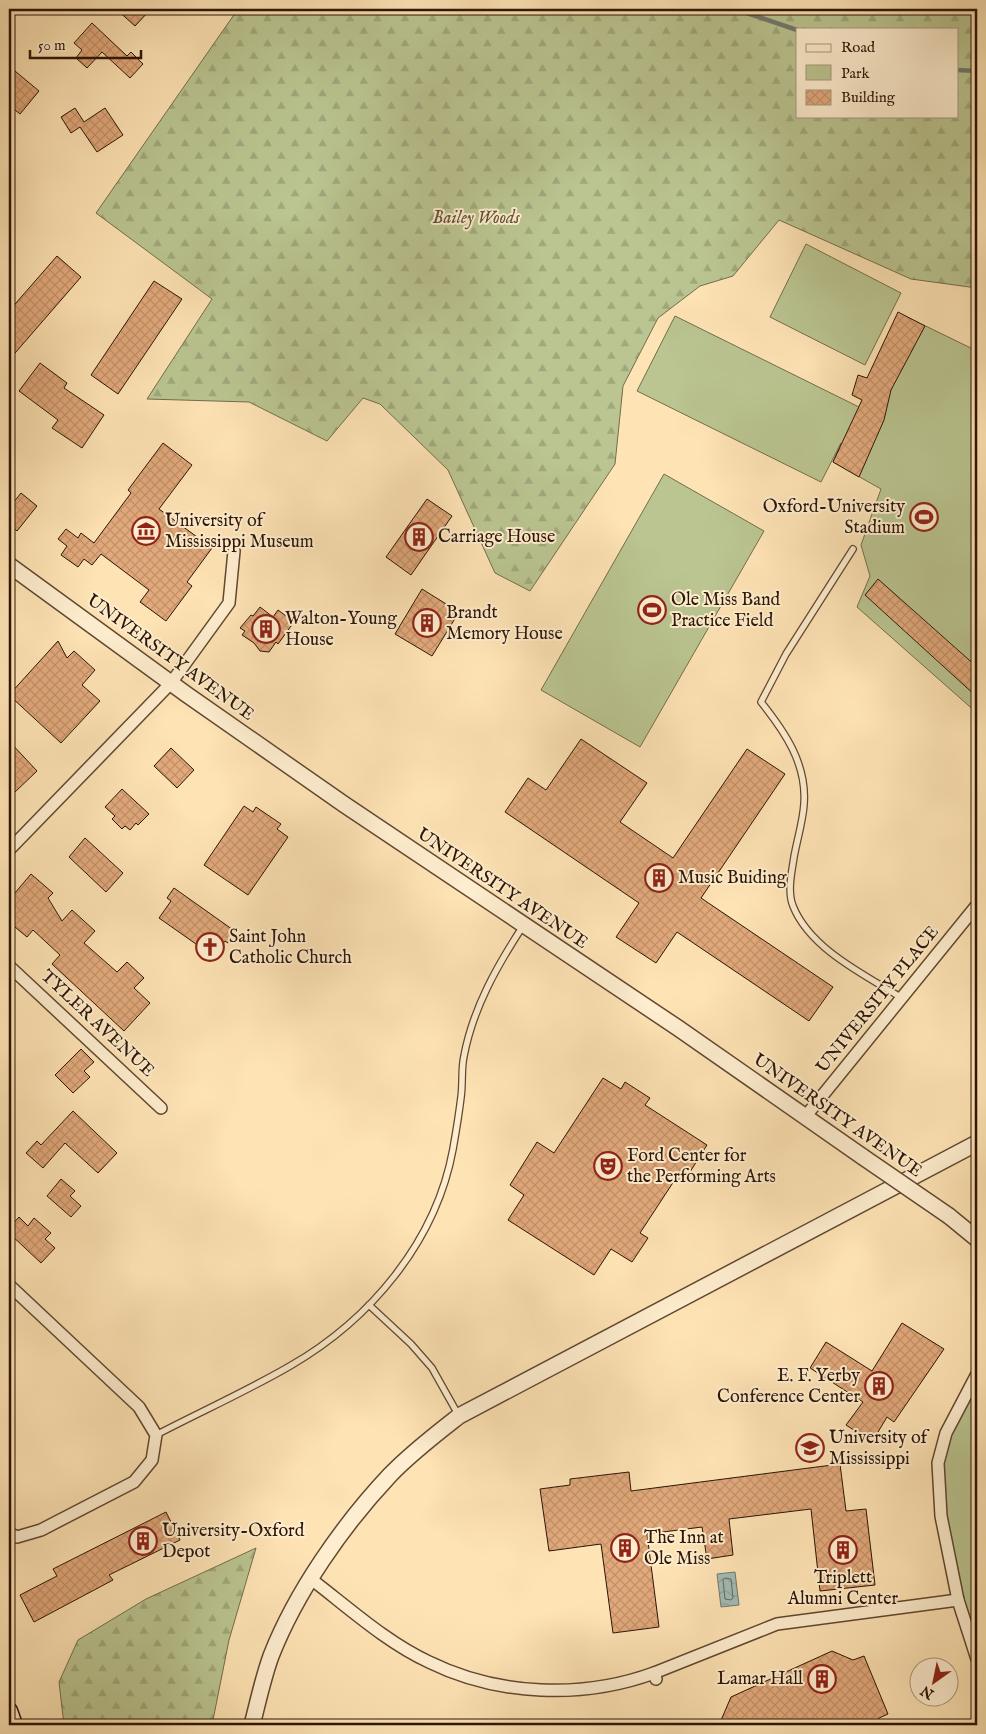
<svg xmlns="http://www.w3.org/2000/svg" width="986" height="1734" viewBox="0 0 986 1734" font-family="'IM FELL English',serif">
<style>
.forest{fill:url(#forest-firs);stroke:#736d4b;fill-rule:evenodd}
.green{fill:#bac591;stroke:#736d4b}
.water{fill:url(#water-waves);stroke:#73796f}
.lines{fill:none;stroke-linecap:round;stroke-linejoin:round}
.shore{stroke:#68685e;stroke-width:1}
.stream{stroke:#73796f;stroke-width:4.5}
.building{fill:url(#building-cross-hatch);stroke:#2c1505}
.service-casing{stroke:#604831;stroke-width:8}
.minor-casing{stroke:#604831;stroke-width:14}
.tertiary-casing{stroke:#604831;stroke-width:18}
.secondary-casing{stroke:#2c1505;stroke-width:19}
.service{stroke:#feedce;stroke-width:5.5}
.minor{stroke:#feedce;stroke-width:11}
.tertiary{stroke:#feedce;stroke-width:15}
.secondary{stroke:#feedce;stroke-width:16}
.tertiary-bridge-casing{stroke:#604831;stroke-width:18;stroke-linecap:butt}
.tertiary-bridge{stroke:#feedce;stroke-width:15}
.labels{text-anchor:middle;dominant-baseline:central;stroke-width:4;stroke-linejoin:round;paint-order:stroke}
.park-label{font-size:18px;font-style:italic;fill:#5e5336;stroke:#feedce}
.poi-label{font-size:18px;fill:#2c1505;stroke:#feedce;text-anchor:start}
.street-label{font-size:18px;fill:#2c1505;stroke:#feedce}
</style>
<defs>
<pattern id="forest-firs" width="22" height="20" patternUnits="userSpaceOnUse" patternTransform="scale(1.25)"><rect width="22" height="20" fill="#bac591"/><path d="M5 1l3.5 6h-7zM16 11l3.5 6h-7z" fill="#a0a87c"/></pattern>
<pattern id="water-waves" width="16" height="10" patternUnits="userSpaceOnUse" patternTransform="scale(1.25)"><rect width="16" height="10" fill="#a3bcb6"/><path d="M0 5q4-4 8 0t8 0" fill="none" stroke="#8ca19b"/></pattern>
<pattern id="building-cross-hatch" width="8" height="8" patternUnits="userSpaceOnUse" patternTransform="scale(1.25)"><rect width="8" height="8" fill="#e2a97b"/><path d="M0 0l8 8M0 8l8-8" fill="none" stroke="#c29169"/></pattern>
</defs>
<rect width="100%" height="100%" fill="#fee3b4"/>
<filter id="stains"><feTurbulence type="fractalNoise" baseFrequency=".004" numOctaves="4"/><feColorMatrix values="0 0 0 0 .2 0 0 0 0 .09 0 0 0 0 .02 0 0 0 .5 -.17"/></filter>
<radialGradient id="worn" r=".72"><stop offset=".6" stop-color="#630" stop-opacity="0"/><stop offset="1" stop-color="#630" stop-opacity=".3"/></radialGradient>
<!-- forest -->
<g class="forest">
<path d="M238,9H977V288L911,279L779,220L733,276L700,286L658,318L623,386L615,464L530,591L495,573L448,470L380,404L363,398L327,441L249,402L147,399L212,299L96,213ZM797,29H957V116H797Z"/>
<path d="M256,1548L229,1640L212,1725H64L59,1682L78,1640L146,1599Z"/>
</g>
<!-- green -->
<g class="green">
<path d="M806,244L901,293L865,365L770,317Z"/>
<path d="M903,315L977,351V713L857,607L870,576L861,545L881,489L833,462L841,443L821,482L637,391L675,316L859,407Z"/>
<path d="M664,474L764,531L640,747L541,690Z"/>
<path d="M977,1374V1659L958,1600L938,1463Z"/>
</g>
<!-- water -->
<path class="water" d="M735,1572L739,1605L721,1607L717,1574Z"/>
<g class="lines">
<!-- shore -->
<path class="shore" d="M725,1578L731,1579L733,1598L731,1600L725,1599L723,1580Z"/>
<!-- stream -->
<g class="stream">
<path d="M735,9L797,30"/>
<path d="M957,70L977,71"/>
</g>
</g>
<!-- building -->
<g class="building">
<path d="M116,9H151L135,26Z"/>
<path d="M92,23L127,56L131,52L143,64L130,78L102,52L87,68L76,58L82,50L74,43Z"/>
<path d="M9,66L39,91L20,114L9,105Z"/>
<path d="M75,108L84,122L105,108L123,135L97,152L80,127L71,133L61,117Z"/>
<path d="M57,256L81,277L9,360V311Z"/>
<path d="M154,281L182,299L118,394L91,375Z"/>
<path d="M898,312L925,326L891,390L884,420L859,477L833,462L862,400L852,395L858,375L867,378Z"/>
<path d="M40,363L67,383L64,388L104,415L82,448L52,428L58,420L19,391Z"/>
<path d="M163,443L192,465L159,509L212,548L187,582L192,586L166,621L140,602L149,590L101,554L92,565L84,559L78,567L61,555L67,546L58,539L66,529L78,538L81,533L94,543L131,493L128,490Z"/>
<path d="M21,493L37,506L17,531L9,524V508Z"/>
<path d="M427,499L452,516L411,575L386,557Z"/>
<path d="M878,579L977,667V697L865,595Z"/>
<path d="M422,589L459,612L432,656L395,634Z"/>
<path d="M260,607L273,617L278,610L294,622L278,644L276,642L269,652L260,651L254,643L242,635L245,631L240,628L251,615L253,616Z"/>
<path d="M58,641L67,658L74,651L95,670L82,685L100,701L61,743L9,695Z"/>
<path d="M581,739L647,783L620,822L673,858L747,749L785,774L701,898L833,987L809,1021L677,932L656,963L616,937L639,903L505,812L528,778L546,790Z"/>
<path d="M9,741L37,771L15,792L9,785Z"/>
<path d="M171,748L194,770L177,788L154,766Z"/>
<path d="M122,789L149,814L138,825L136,823L130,830L125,826L122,829L112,819L115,816L105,807Z"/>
<path d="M244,806L253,812L256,807L281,824L277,829L288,837L248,895L204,865Z"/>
<path d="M85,838L123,873L106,892L69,857Z"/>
<path d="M31,874L53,893L48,898L62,921L72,910L95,931L84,943L117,972L127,962L144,978L134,988L150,1003L124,1031L52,964L60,955L33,930L27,937L9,922V900Z"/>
<path d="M174,888L236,932L228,943L225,941L213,956L159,918L171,901L167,898Z"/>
<path d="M81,1049L94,1062L84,1071L90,1077L73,1093L55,1075Z"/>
<path d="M603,1078L621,1089L625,1082L650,1098L645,1105L707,1145L683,1183L676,1178L640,1233L648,1238L632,1262L611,1249L594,1275L508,1220L524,1195L510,1185L537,1142L554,1153Z"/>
<path d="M73,1111L117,1153L98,1173L65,1143L43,1168L26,1153L37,1141L41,1145Z"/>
<path d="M61,1179L75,1191L70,1196L81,1206L71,1217L47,1196Z"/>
<path d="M19,1217L28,1226L34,1218L51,1233L45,1239L55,1248L41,1263L9,1233V1228Z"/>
<path d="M902,1323L944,1349L894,1422L887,1417L872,1442L846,1425L863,1402L810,1368L826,1342L872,1371Z"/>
<path d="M840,1464L846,1511L866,1509L875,1585L820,1591L811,1509L729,1519L733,1555L707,1559L702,1527L647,1534L659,1627L613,1633L601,1544L549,1551L540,1489L570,1485V1479L629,1472L631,1491Z"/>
<path d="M166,1512L180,1540L109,1575L113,1580L34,1622L20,1595L57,1576L53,1569Z"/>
<path d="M832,1651L853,1660L864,1656L888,1714L879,1718L876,1725H719L731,1697Z"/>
</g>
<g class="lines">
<defs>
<g id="service">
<path d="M853,549L786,654L761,702C785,732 807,764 804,804C803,821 797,840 794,857C792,871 787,891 793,906C810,949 865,975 902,998"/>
<path d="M369,1305L411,1344L432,1368L459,1416"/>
<path d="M156,1435C200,1412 247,1391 290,1366C370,1320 436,1242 453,1149C456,1132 459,1114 461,1097C463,1083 461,1069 464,1056C473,1008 497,966 523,926"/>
</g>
<g id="minor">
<path d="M9,11L11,9"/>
<path d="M9,850L171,683L229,603L234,551"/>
<path d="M9,966L161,1108"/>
<path d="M805,1117L977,905"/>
<path d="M9,1285L139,1407L156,1435L152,1460L134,1482L41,1530L17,1537L9,1533"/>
<path d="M977,1374L946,1433L938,1463L941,1516L958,1600L977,1659"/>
<path d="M311,1579C349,1608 386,1642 429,1662C498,1696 583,1699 654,1673L656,1679"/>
<path d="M654,1673L777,1624L958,1600"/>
</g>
<g id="tertiary">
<path d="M9,565L186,694L345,805L678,1028L863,1157"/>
<path d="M949,1216L977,1239"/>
<path d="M252,1725C258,1702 263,1678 271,1656C296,1592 343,1525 390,1475C411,1453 436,1434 459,1416L977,1143"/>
</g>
<path id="secondary" d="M9,1711L14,1725"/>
</defs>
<!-- service casing -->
<use href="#service" class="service-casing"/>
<!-- minor casing -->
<use href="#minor" class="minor-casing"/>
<!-- tertiary casing -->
<use href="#tertiary" class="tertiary-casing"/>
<!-- secondary casing -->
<use href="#secondary" class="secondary-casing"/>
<!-- service -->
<use href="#service" class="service"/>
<!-- minor -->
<use href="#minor" class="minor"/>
<!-- tertiary -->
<use href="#tertiary" class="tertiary"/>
<!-- secondary -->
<use href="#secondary" class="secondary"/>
<defs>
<path id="tertiary-bridge" d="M863,1157L949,1216"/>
</defs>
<!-- tertiary-bridge casing -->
<use href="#tertiary-bridge" class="tertiary-bridge-casing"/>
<!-- tertiary-bridge -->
<use href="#tertiary-bridge" class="tertiary-bridge"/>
</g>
<!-- icons -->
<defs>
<symbol id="stadium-ring" viewBox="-11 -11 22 22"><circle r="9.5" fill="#feedce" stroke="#8f2418" stroke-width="1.5"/><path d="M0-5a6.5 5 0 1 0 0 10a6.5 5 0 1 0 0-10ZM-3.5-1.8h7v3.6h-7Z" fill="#8f2418"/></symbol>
<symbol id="museum-ring" viewBox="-11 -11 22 22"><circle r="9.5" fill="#feedce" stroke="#8f2418" stroke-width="1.5"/><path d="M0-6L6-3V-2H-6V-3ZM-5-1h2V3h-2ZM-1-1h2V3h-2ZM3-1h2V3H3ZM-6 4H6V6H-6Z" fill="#8f2418"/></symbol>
<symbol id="building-ring" viewBox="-11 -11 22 22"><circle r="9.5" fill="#feedce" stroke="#8f2418" stroke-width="1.5"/><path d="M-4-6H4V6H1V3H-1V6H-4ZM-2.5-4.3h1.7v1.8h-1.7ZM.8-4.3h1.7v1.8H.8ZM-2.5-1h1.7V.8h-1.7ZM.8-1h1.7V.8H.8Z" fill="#8f2418"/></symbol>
<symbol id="church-ring" viewBox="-11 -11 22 22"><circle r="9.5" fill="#feedce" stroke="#8f2418" stroke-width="1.5"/><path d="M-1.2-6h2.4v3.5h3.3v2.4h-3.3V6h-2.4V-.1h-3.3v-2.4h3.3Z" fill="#8f2418"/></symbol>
<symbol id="theatre-ring" viewBox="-11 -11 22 22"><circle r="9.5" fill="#feedce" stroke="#8f2418" stroke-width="1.5"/><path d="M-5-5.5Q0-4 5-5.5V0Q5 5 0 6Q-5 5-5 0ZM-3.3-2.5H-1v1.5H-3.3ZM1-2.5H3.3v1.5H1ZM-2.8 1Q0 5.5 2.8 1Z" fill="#8f2418"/></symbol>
<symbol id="university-ring" viewBox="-11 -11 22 22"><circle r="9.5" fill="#feedce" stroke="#8f2418" stroke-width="1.5"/><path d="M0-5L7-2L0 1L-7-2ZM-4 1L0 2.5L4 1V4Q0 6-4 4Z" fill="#8f2418"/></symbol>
</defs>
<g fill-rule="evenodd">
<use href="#stadium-ring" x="908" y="501" width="32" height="32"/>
<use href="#museum-ring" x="130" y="515" width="32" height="32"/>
<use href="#building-ring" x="403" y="521" width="32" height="32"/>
<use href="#stadium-ring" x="636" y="594" width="32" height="32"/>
<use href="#building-ring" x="411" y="607" width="32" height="32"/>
<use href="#building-ring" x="250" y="613" width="32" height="32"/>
<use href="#building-ring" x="643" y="862" width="32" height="32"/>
<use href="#church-ring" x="194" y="931" width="32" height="32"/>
<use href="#theatre-ring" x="592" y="1150" width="32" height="32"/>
<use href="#building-ring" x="863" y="1370" width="32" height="32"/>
<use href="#university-ring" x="794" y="1432" width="32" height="32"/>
<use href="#building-ring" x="127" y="1525" width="32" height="32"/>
<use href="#building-ring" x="609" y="1532" width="32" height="32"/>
<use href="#building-ring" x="827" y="1534" width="32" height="32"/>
<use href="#building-ring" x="806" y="1663" width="32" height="32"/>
</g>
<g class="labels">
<!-- park labels -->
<g class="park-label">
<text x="476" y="218">Bailey Woods</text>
</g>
<!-- poi labels -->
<g class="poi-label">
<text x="905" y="507" text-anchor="end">Oxford-University<tspan x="905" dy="21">Stadium</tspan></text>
<text x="165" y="521">University of<tspan x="165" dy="21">Mississippi Museum</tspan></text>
<text x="438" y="537">Carriage House</text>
<text x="671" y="600">Ole Miss Band<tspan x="671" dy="21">Practice Field</tspan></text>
<text x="446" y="613">Brandt<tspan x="446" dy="21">Memory House</tspan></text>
<text x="285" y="619">Walton-Young<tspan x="285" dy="21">House</tspan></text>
<text x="678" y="878">Music Buiding</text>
<text x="229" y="937">Saint John<tspan x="229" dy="21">Catholic Church</tspan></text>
<text x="627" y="1156">Ford Center for<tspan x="627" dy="21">the Performing Arts</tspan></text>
<text x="860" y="1376" text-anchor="end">E. F. Yerby<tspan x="860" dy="21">Conference Center</tspan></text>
<text x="829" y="1438">University of<tspan x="829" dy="21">Mississippi</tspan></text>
<text x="162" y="1531">University-Oxford<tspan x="162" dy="21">Depot</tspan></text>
<text x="644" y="1538">The Inn at<tspan x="644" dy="21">Ole Miss</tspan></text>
<text x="843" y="1578" text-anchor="middle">Triplett<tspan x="843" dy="21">Alumni Center</tspan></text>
<text x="803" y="1679" text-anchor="end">Lamar Hall</text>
</g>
<!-- street labels -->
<g class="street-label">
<text transform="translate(170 658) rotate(36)">UNIVERSITY AVENUE</text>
<text transform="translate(502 889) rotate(34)">UNIVERSITY AVENUE</text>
<text transform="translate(878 1000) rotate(-51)">UNIVERSITY PLACE</text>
<text transform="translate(97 1024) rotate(43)">TYLER AVENUE</text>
<text transform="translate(837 1116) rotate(35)">UNIVERSITY AVENUE</text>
</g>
</g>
<!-- margin -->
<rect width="986" height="1734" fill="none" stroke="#fee3b4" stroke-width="30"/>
<rect x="10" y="10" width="966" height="1714" fill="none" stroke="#2c1505" stroke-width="2.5"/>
<rect x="15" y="15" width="956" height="1704" fill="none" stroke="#2c1505"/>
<!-- legend -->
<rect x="796" y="28" width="162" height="90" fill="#feedce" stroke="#aa977e"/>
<rect x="806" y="44" width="25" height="8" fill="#feedce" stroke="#aa977e"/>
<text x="841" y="52" font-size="15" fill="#2c1505">Road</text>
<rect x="806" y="65" width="25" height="15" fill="#bac591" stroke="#aa977e"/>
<text x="841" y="78" font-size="15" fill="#2c1505">Park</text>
<rect x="806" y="90" width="25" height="15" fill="url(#building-cross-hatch)" stroke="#aa977e"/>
<text x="841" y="102" font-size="15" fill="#2c1505">Building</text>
<!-- north arrow -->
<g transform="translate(934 1682) rotate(213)"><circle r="24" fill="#feedce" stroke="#aa977e"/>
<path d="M0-4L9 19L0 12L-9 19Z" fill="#8f2418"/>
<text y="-8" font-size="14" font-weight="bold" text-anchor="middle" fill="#2c1505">N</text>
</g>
<!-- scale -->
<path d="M30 50v8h111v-8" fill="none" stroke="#2c1505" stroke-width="2.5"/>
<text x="38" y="50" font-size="15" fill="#2c1505" stroke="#feedce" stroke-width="4" paint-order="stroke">50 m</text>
<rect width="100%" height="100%" filter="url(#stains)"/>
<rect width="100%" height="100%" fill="url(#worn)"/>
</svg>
